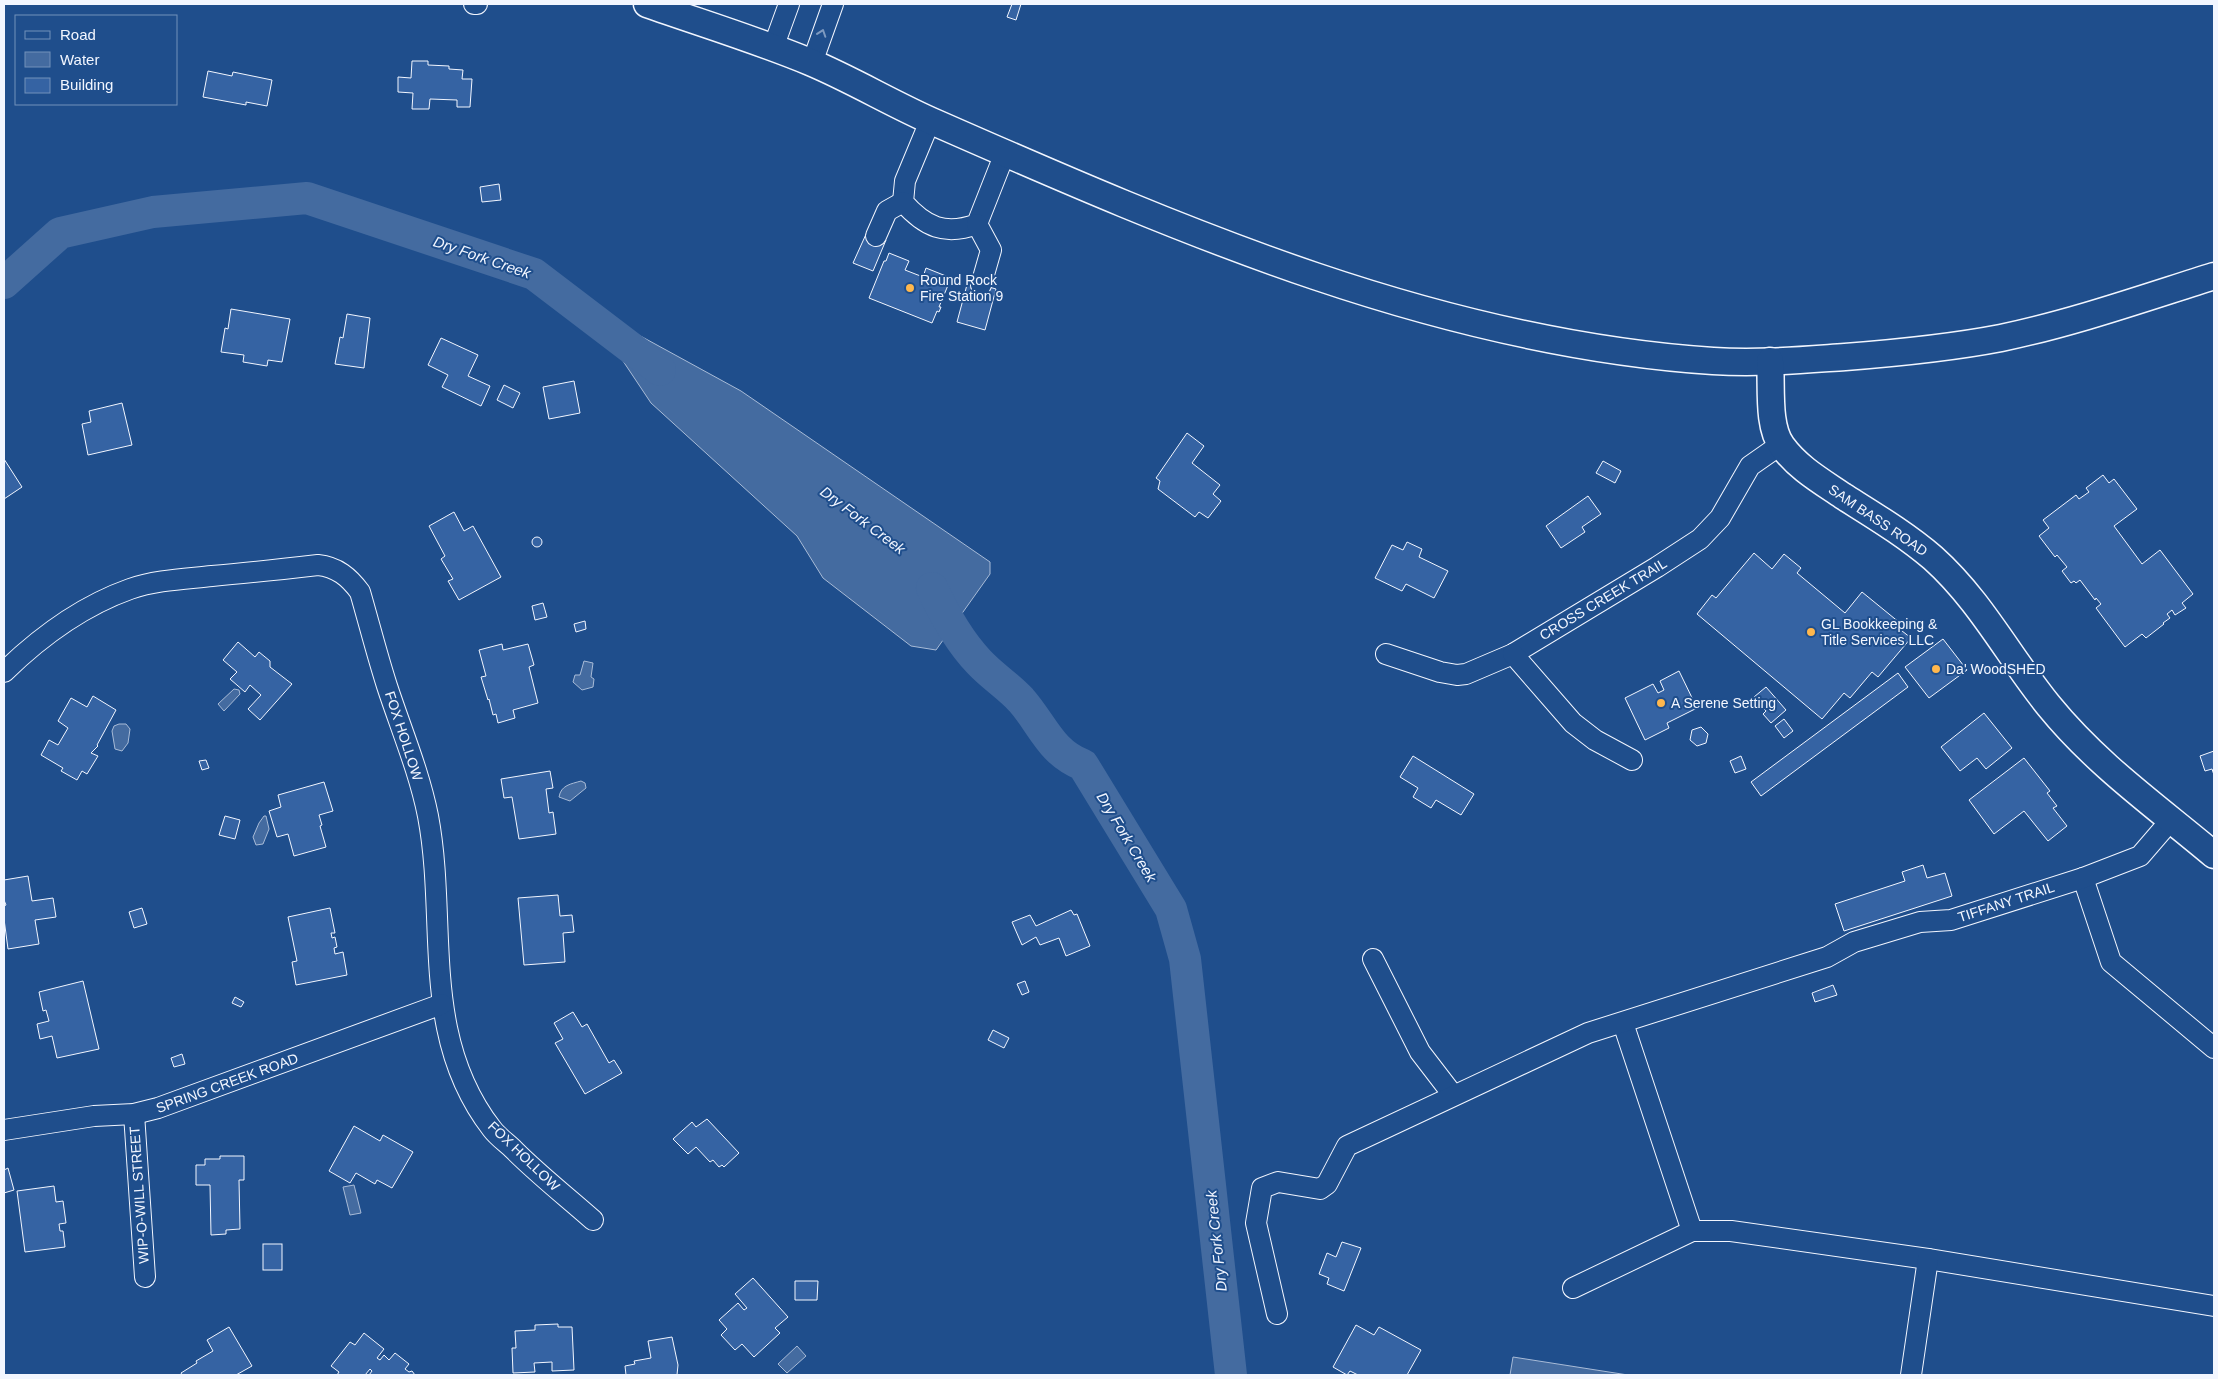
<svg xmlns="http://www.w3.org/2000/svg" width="2218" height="1379" viewBox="0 0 2218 1379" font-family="Arial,sans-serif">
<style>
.water{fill:#446ba0;stroke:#a8bbd7}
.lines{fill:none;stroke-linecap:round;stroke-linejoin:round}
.river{stroke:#446ba0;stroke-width:32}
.building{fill:#3563a3;stroke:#f2f6ff}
.minor-casing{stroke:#f2f6ff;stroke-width:22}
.major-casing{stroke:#f2f6ff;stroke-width:29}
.minor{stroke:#1f4e8c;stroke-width:20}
.major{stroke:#1f4e8c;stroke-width:26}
.oneway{stroke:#7e9ac0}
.poi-dot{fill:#ffb74d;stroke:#1f4e8c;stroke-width:2}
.labels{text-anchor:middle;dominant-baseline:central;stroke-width:4;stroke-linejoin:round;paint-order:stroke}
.poi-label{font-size:14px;fill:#f2f6ff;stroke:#1f4e8c;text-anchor:start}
.street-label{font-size:14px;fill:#f2f6ff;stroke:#1f4e8c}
.water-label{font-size:15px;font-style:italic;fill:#f2f6ff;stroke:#1f4e8c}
</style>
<rect width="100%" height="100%" fill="#1f4e8c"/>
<!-- water -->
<g class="water">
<path d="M624,327L741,391L990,562V574L936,650L911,646L823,578L797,536L651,403L623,361Z"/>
<path d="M584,661L593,663L591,677L594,679L593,687L582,690L573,682L575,675H580Z"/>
<path d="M234,689L239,690L240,694L224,711L218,704Z"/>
<path d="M119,724H126L130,729L128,743L122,751L115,749L112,731L114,726Z"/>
<path d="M581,781L585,783L586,788L570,801L559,797C561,785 571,784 581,781Z"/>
<path d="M264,816H266L269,829L263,844L256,845L253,837L259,823Z"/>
<path d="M354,1185L361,1213L350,1215L343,1187Z"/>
<path d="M797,1346L806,1356L787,1373L778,1364Z"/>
<path d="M1513,1357L1628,1375H1510Z"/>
</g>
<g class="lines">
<!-- river -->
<g class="river">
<path d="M4,283L60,233L153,212L307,198L534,274L660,370"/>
<path d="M932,588C944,614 959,641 979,662C992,676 1008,686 1021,700C1043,725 1050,752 1083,765L1171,909L1185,959L1231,1375"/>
</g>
</g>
<!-- building -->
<g class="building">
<path d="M1012,4H1021L1016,20L1007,17Z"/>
<path d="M412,61H428V65L449,66V69L463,70L462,79H472L470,107H457V100L430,99L429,109H412L413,93L398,92V77L411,78Z"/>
<path d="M208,71L232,76L233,72L272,80L267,106L246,102V105L203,97Z"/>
<path d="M499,184L501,200L482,202L480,187Z"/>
<path d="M867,232L886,240L873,271L853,263Z"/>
<path d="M889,253L909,261L905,270L923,277L926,268L951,278L939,307H941L939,312L937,311L932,323L869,298L884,261H886Z"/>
<path d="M968,281L996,289L985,330L957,322Z"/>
<path d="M231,309L290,319L282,362L268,360L267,366L243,362L244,355L221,352L225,328L228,329Z"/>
<path d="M347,314L370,318L364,368L335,364L340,337L343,338Z"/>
<path d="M441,338L478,355L468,376L490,386L481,406L442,387L448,375L428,365Z"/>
<path d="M574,381L580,413L549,419L543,387Z"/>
<path d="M504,385L520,393L513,408L497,400Z"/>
<path d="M122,403L132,445L88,455L82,424L91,422L89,411Z"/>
<path d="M1187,433L1204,446L1192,463L1220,485L1213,494L1221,501L1208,518L1199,512L1195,517L1158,489L1160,481L1156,478Z"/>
<path d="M4,459L22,487L4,499Z"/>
<path d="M1603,461L1621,471L1615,483L1596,473Z"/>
<path d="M2103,475L2109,483L2114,479L2137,509L2114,526L2142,564L2160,550L2193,594L2182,603L2186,608L2175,615L2172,610L2167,614L2170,618L2163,623L2164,624L2146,638L2142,634L2125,647L2096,608L2101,604L2096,598L2095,600L2080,580L2076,583L2074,581L2071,583L2062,571L2067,567L2057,555L2055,557L2039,536L2049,528L2043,520L2076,495L2079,499L2089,492L2086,488Z"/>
<path d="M1588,496L1601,514L1582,527L1585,532L1561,548L1546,526Z"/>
<path d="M454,512L464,531L473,526L501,577L459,600L448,581L453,579L441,559L445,556L429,526Z"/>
<circle cx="537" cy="542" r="5"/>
<path d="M1407,542L1422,549L1419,557L1448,571L1434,598L1406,584L1402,591L1375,578L1392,545L1403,550Z"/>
<path d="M1754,553L1772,569L1784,554L1801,568L1797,573L1845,613L1862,592L1900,623L1897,627L1911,638L1878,677L1872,672L1850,698L1844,693L1822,719L1697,614L1712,595L1716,598Z"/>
<path d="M543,603L547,617L535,620L532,606Z"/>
<path d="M585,621L586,629L576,632L574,624Z"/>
<path d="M1943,639L1967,670L1929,698L1905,667Z"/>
<path d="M238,642L255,657L259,652L270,661V667L292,684L260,720L248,709L261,695L250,685L245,692L230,679L237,672L223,660Z"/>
<path d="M502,644L503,650L528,644L534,665L529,667L538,703L513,710L515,718L498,723L496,714L493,715L489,699L488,700L481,677L486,676L479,650Z"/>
<path d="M1679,671L1697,708L1667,723L1669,728L1645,740L1625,698L1653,684L1658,693L1664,690L1660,681Z"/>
<path d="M1898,673L1908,687L1761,796L1751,782Z"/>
<path d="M1766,687L1786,710L1771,723L1763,714L1766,711L1754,697Z"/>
<path d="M93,696L116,710L97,745L98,746L91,753L98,756L87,774L82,771L77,780L61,771L63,768L41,755L49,740L58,745L68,728L58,721L71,698L87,707Z"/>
<path d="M1984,713L2012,748L1986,769L1977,758L1960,771L1941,747Z"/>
<path d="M1784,719L1793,731L1784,738L1775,726Z"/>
<path d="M1701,727L1708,734L1706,743L1697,746L1690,740L1692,730Z"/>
<path d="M2214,751V775L2212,769L2205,771L2200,756Z"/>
<path d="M1413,756L1474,794L1461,815L1436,800L1431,808L1413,797L1418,788L1400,777Z"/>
<path d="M1741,756L1746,769L1735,773L1730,761Z"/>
<path d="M2024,758L2050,791L2047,793L2057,806L2053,808L2067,826L2048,841L2024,811L1994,834L1969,800Z"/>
<path d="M206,760L209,768L202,770L199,761Z"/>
<path d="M550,771L553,788L546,789L549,813L553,812L556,834L519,839L512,797L504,798L501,779Z"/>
<path d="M324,782L333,811L319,815L322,825L320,826L326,847L294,856L288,834L277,837L269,811L281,807L278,795Z"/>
<path d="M225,816L240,820L235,839L219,835Z"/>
<path d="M1923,865L1927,878L1945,873L1952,896L1844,931L1835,904L1905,881L1902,872Z"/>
<path d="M28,876L32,901L53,898L56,917L35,920L39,944L8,949L4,919V906L6,905L4,900V880Z"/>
<path d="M558,895L560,916L572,915L574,932L563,933L565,962L524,965L518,898Z"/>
<path d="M142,908L147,924L134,928L129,912Z"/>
<path d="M330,908L335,933H331L332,938L335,937L337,947L334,948L335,954L343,952L347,975L296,985L292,962L297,961L288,917Z"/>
<path d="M1071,910L1074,915L1077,914L1090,946L1066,956L1059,938L1040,945L1036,937L1022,945L1012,922L1030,915L1036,926Z"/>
<path d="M83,981L99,1049L57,1058L52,1036L40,1039L37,1024L49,1021L46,1010L43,1011L39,992Z"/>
<path d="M1025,981L1029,992L1022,995L1017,984Z"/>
<path d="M1833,985L1837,995L1815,1002L1812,993Z"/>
<path d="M235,997L244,1002L241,1007L232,1003Z"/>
<path d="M573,1012L582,1027L587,1024L609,1063L614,1060L622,1073L585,1094L555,1043L563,1039L554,1023Z"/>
<path d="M993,1030L1009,1038L1004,1048L988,1040Z"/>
<path d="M182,1054L185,1064L174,1067L171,1058Z"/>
<path d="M707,1119L739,1153L724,1167L722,1165L719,1167L713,1160L710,1162L696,1147L688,1154L673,1139L692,1122L696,1127Z"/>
<path d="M354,1126L380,1141L383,1135L413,1152L392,1188L377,1180L375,1184L356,1173L350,1183L329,1171Z"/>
<path d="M220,1156H244V1180H239L240,1229L226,1230V1234L211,1235L210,1185H196V1165H205V1159H220Z"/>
<path d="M8,1168L14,1190L4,1193V1170Z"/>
<path d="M54,1186L56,1202L63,1201L66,1223L59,1224L60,1231H63L65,1247L25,1252L17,1191Z"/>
<path d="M1342,1242L1361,1248L1344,1291L1327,1284L1329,1278L1319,1274L1327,1253L1336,1257Z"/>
<rect x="263" y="1244" width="19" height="26"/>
<path d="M753,1278L788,1317L775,1328L780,1333L754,1357L742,1344L735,1350L721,1335L727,1329L719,1320L738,1303L744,1310L747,1308L735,1294Z"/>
<path d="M795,1281H818L817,1300H795Z"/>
<path d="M558,1324V1327H572L574,1370L552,1371V1362L534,1363L535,1372L513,1373L512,1348H516L515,1331L535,1330V1325Z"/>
<path d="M1356,1325L1374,1335L1379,1327L1421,1350L1407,1375H1358L1350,1371L1347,1375L1333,1367Z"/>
<path d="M229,1327L252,1366L236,1375H182L181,1373L197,1363L196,1361L213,1351L207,1340Z"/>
<path d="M364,1333L384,1349L377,1358L380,1360L384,1355L389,1360L395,1353L409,1364L405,1369L409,1372L412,1371L415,1375H369L372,1371L370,1369L365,1375H337L339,1372L331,1366L350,1342L355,1345Z"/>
<path d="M672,1337L678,1365L677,1375H626L625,1366L635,1364L634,1361L651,1358L648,1341Z"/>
</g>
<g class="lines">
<defs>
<g id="minor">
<path d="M474,4H477"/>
<path d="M773,48L789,4"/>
<path d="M812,63L833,4"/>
<path d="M930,121L905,181L903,202C925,227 945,236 977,224L1005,153"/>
<path d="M977,224L991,250L981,285"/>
<path d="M876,236L887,211L903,202"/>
<path d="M1386,654L1440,672L1457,675L1466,674L1513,654L1657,567L1700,539L1720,518L1750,466L1780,445"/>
<path d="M1513,654L1573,723L1595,740L1632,760"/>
<path d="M4,672C40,637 82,606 130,589C156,580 185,579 212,576C248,573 283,569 318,565C337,567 349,577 360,592C369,623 377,655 387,686C401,729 419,771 428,816C448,922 419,1035 492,1129C498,1137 507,1143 514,1150C539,1175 567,1197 593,1220"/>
<path d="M2083,878L2111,962L2214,1048"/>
<path d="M1373,959L1420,1052L1453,1095"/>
<path d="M1623,1023L1692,1231"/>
<path d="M134,1114L145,1277"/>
<path d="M4,1130L94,1116L134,1114L158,1108L442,1004"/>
<path d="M1573,1288L1692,1231H1731L1928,1259L2214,1306"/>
<path d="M1277,1314L1256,1223L1262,1188L1278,1182L1320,1189L1327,1184L1347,1146L1588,1033L1827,957L1854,942L1920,922L1951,920L2083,878L2140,856L2171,820"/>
<path d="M1911,1375L1928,1259"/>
</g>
<g id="major">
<path d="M647,4C701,23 757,40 810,62C853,80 894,105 936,123C1184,232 1440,343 1713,361C1757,364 1801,360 1845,357C1897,353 1949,348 2001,338C2073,323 2144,298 2214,276"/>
<path d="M1770,361C1772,386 1767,426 1782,446C1798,468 1821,481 1843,496C1873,515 1905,534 1933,558C1981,601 2009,657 2049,706C2097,765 2157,807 2214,855"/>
</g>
</defs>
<!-- minor casing -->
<use href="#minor" class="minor-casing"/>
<!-- major casing -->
<use href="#major" class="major-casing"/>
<!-- minor -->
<use href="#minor" class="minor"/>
<!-- major -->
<use href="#major" class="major"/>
</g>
<!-- one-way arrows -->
<defs><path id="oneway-chevron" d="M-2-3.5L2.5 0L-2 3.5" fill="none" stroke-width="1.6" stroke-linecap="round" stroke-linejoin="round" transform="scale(1.25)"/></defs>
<use class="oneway" href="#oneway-chevron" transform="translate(822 33) rotate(-71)"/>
<!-- markers -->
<g class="poi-dot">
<circle cx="910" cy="288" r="5"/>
<circle cx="1811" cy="632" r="5"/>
<circle cx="1936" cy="669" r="5"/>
<circle cx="1661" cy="703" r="5"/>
</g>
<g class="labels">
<!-- poi labels -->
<g class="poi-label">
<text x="920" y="280">Round Rock<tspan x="920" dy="16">Fire Station 9</tspan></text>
<text x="1821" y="624">GL Bookkeeping &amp;<tspan x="1821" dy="16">Title Services LLC</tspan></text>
<text x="1946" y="669">Da' WoodSHED</text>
<text x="1671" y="703">A Serene Setting</text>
</g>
<!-- street labels -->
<g class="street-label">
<text transform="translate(1878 520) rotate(34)">SAM BASS ROAD</text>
<text transform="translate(1603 599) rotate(-31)">CROSS CREEK TRAIL</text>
<text transform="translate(404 736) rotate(72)">FOX HOLLOW</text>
<text transform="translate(2006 902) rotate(-18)">TIFFANY TRAIL</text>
<text transform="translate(227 1083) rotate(-20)">SPRING CREEK ROAD</text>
<text transform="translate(524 1156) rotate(44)">FOX HOLLOW</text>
<text transform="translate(139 1195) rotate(-94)">WIP-O-WILL STREET</text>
</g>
<!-- water labels -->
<g class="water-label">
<text transform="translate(482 257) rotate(19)">Dry Fork Creek</text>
<text transform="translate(863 520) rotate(37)">Dry Fork Creek</text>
<text transform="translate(1127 837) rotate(59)">Dry Fork Creek</text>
<text transform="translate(1216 1241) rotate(-96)">Dry Fork Creek</text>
</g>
</g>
<!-- border -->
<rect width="2218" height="1379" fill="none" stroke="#f2f6ff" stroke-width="10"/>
<!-- legend -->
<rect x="15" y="15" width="162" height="90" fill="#1f4e8c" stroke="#7391ba"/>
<rect x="25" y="31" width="25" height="8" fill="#1f4e8c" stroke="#7391ba"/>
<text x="60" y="40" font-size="15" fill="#f2f6ff">Road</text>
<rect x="25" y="52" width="25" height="15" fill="#446ba0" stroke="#7391ba"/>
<text x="60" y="65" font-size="15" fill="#f2f6ff">Water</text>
<rect x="25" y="78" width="25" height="15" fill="#3563a3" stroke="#7391ba"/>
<text x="60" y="90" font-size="15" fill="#f2f6ff">Building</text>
</svg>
